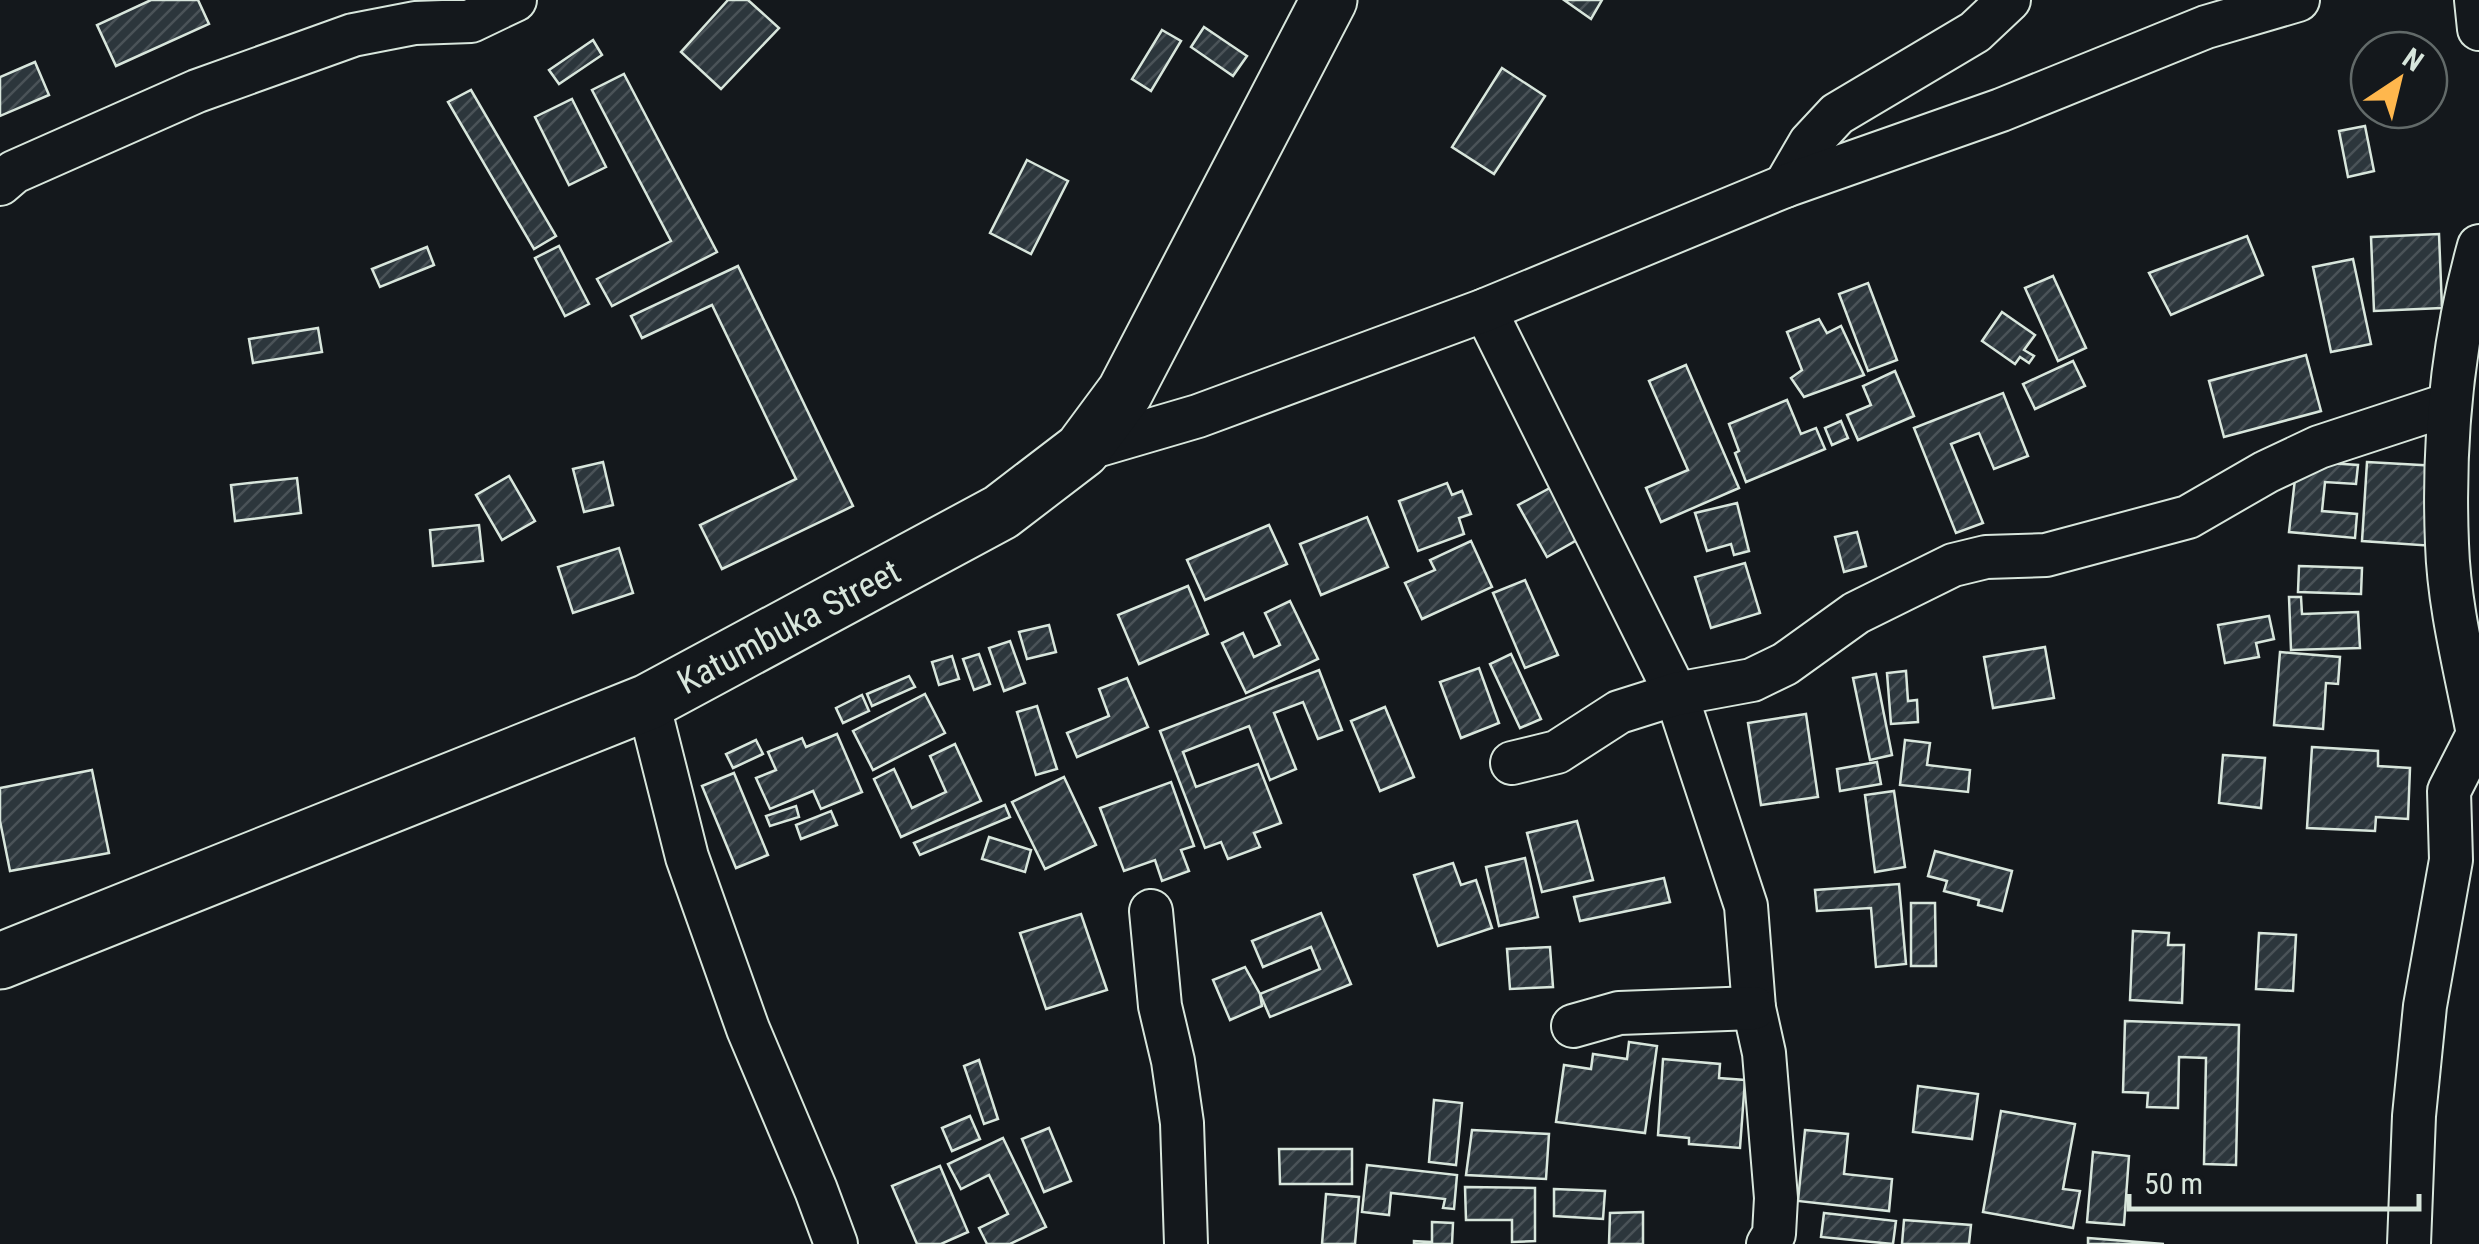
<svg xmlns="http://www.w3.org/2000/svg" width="2479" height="1244" viewBox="0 0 2479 1244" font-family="'Roboto Condensed',sans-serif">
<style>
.building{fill:url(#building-hatch);stroke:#d8e6dc;stroke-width:2.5}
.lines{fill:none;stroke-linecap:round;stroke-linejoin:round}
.minor-casing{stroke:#d8e6dc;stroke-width:46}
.major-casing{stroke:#d8e6dc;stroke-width:59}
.minor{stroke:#14181c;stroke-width:42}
.major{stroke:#14181c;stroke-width:55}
.labels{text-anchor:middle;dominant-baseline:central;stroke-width:8;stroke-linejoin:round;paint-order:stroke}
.street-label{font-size:35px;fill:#d8e6dc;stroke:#14181c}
</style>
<defs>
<pattern id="building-hatch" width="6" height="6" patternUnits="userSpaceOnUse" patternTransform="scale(2.5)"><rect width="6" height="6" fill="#2c363c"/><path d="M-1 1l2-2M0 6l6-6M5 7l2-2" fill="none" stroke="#4a5358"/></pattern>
</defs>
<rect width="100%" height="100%" fill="#14181c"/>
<!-- building -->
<g class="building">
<path d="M151,0H198L209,24L116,66L97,25Z"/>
<path d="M728,0H748L779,28L721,89L681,52Z"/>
<path d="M1564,0H1602L1591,19Z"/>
<path d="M1204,27L1247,56L1233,76L1191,47Z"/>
<path d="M1162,30L1181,41L1151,91L1132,79Z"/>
<path d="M593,40L602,55L559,84L549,70Z"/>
<path d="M35,62L49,95L0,116V77Z"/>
<path d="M1502,68L1545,96L1494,174L1452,147Z"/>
<path d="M624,74L717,252L612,306L597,279L671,241L592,90Z"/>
<path d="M471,90L556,236L534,249L448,102Z"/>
<path d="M572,99L606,167L569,185L535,117Z"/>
<path d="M2365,126L2374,171L2348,177L2339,131Z"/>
<path d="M1027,160L1068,181L1031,254L990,233Z"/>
<path d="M2439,234L2442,308L2374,311L2371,237Z"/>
<path d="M2247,236L2263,275L2171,315L2149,273Z"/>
<path d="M559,246L589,304L565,316L535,258Z"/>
<path d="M427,247L434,265L380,287L372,269Z"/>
<path d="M2353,259L2371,344L2331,352L2313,267Z"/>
<path d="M738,266L853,506L722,569L700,525L796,479L712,305L642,338L631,316Z"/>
<path d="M2053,276L2086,348L2058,361L2025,288Z"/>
<path d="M1868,283L1897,360L1868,371L1839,294Z"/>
<path d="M2002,312L2035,335L2024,350L2034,356L2029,363L2020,357L2015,364L1982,341Z"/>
<path d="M1819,319L1827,333L1841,326L1864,375L1804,397L1791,378L1802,370L1787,332Z"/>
<path d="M318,328L322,352L253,363L249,339Z"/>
<path d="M2306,355L2321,411L2224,437L2209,381Z"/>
<path d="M2073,361L2085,386L2035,409L2023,384Z"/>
<path d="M1686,365L1739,488L1661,522L1646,488L1688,470L1649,381Z"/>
<path d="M1895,371L1914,416L1858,440L1847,415L1871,405L1863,386Z"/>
<path d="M2003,393L2028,456L1994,469L1979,433L1951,444L1983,523L1956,533L1914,428Z"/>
<path d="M1787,400L1801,434L1816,428L1825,449L1746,482L1735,453L1739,451L1729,424Z"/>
<path d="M1841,421L1848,438L1832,445L1825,428Z"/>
<path d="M2297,461L2358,465L2356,484L2325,482L2322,511L2357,514L2355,538L2289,532Z"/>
<path d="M603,462L613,505L584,512L573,469Z"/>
<path d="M2367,462L2438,466L2434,546L2362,541Z"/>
<path d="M509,476L535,521L502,540L476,495Z"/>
<path d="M297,478L301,513L235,521L231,485Z"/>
<path d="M1447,483L1452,495L1462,491L1471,514L1459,518L1464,534L1418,551L1399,501Z"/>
<path d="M1550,488L1577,540L1547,557L1518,505Z"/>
<path d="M1737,503L1749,551L1734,555L1731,544L1707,551L1695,513Z"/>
<path d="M1367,517L1388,567L1321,595L1300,544Z"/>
<path d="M479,525L483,561L433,566L430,530Z"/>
<path d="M1269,525L1287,564L1205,600L1187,560Z"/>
<path d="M1857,532L1866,566L1844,572L1835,537Z"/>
<path d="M1471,541L1492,587L1422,619L1405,583L1435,570L1430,560Z"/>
<path d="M619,548L633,593L573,613L558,567Z"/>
<path d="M1745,563L1760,613L1711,628L1695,577Z"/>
<path d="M2299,566L2362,568L2361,594L2298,592Z"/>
<path d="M1525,580L1558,655L1525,668L1493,593Z"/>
<path d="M1188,586L1208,634L1139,664L1118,615Z"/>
<path d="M2289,597H2301L2302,614L2358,612L2360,648L2291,650Z"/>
<path d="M1290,601L1318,659L1246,693L1222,643L1243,633L1254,657L1280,645L1265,613Z"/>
<path d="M2269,616L2274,639L2256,643L2259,657L2225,663L2218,625Z"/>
<path d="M1049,625L1056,652L1027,659L1019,632Z"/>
<path d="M1010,641L1025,683L1004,691L989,648Z"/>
<path d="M2045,647L2054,698L1993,708L1984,657Z"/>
<path d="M2280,652L2340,657L2338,684L2326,683L2323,729L2274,725Z"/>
<path d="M979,654L990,684L974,690L963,659Z"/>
<path d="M1511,654L1541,719L1520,728L1490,664Z"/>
<path d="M952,656L959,679L939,685L932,662Z"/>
<path d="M1479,668L1499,723L1461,738L1440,682Z"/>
<path d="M1319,670L1342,730L1318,739L1303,702L1274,713L1296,769L1270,780L1249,726L1183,752L1196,787L1258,764L1281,823L1254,833L1260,847L1228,859L1221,842L1205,848L1160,731Z"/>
<path d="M1906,671L1908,701L1917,700L1918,722L1891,724L1887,673Z"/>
<path d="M1876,674L1892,755L1870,760L1853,678Z"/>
<path d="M909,676L915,687L872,706L867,694Z"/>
<path d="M1127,678L1148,727L1077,757L1067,733L1109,716L1099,689Z"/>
<path d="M925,694L945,733L873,770L853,731Z"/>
<path d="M862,695L869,711L843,723L836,708Z"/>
<path d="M1037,706L1057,769L1036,775L1017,712Z"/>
<path d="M1385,707L1414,777L1380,791L1351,721Z"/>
<path d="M1806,714L1818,797L1761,805L1748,723Z"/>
<path d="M837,734L862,792L821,809L813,791L770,809L756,778L776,770L768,752L802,738L806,747Z"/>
<path d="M756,740L763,754L733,768L726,754Z"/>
<path d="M1905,740L1930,743L1927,765L1970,770L1968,792L1900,785Z"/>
<path d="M955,744L981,801L901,837L874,779L894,769L912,808L946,792L930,756Z"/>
<path d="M2312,747L2378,751V766L2410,768L2408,819L2376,817L2375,831L2307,828Z"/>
<path d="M2223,755L2265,758L2261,808L2219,803Z"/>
<path d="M1877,762L1881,784L1840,791L1837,769Z"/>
<path d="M92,770L109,853L10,871L0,821V788Z"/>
<path d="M734,773L768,855L736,868L702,786Z"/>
<path d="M1064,777L1096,845L1045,869L1012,802Z"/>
<path d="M1171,782L1194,846L1181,850L1189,871L1162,881L1155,860L1124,871L1100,808Z"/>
<path d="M1894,791L1905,867L1875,872L1865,795Z"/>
<path d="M1005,805L1010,817L920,855L914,843Z"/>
<path d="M796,806L799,817L770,826L766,816Z"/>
<path d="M831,811L837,825L801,839L796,825Z"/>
<path d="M1577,821L1593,880L1542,892L1527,833Z"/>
<path d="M989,837L1031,850L1025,872L982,859Z"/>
<path d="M1935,851L2012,871L2002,911L1978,905L1979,900L1944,891L1947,881L1928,876Z"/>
<path d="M1525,858L1538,917L1499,926L1486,867Z"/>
<path d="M1453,863L1461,885L1476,880L1492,928L1438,946L1414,875Z"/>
<path d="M1664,878L1670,902L1580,921L1574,897Z"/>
<path d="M1899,884L1906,964L1876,967L1871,908L1817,911L1815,890Z"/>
<path d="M1911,903H1935L1936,966H1911Z"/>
<path d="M1321,913L1351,984L1270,1017L1260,994L1320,969L1311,947L1263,967L1252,941Z"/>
<path d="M1081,914L1107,990L1046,1009L1020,933Z"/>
<path d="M2133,931L2169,933L2168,945H2184L2182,1003L2130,1000Z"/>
<path d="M2259,933L2296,935L2293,991L2256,989Z"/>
<path d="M1550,947L1553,987L1510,989L1507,949Z"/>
<path d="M1245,967L1260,994L1262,1006L1230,1020L1213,980Z"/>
<path d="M2125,1021L2239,1025L2236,1165L2204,1164L2206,1058L2179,1057L2178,1108L2147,1107L2148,1093L2123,1092Z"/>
<path d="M1629,1042L1657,1046L1645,1133L1556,1122L1564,1065L1591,1069L1593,1054L1627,1059Z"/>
<path d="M1663,1059L1720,1064L1719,1078L1745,1080L1740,1148L1689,1144V1138L1658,1135Z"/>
<path d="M979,1060L998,1119L984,1124L964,1066Z"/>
<path d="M1918,1086L1978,1094L1972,1139L1913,1132Z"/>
<path d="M1434,1100L1462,1103L1456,1165L1429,1162Z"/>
<path d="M2001,1111L2075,1124L2063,1189L2080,1191L2073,1228L1983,1212Z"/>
<path d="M970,1116L980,1139L952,1151L942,1128Z"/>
<path d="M1049,1128L1071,1181L1044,1192L1022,1139Z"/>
<path d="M1472,1130L1549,1134L1546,1179L1466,1175Z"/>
<path d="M1805,1130L1848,1134L1844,1174L1892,1179L1889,1211L1798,1201Z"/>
<path d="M1003,1138L1046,1227L1010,1244H987L979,1228L1008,1214L989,1175L961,1189L948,1164Z"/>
<path d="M1279,1149H1352V1184H1280Z"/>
<path d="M2093,1152L2129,1156L2124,1225L2087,1222Z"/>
<path d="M1367,1165L1457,1175L1454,1209L1443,1208L1445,1199L1391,1193L1389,1215L1362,1212Z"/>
<path d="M940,1166L968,1232L941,1244H917L892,1186Z"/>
<path d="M1465,1187L1535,1188V1241L1512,1242V1220H1466Z"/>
<path d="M1554,1189L1605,1191L1603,1219L1554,1216Z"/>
<path d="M1326,1194L1359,1197L1355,1244H1322Z"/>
<path d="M1643,1212V1244H1609L1610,1213Z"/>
<path d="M1824,1213L1896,1221L1893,1244L1821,1237Z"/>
<path d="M1904,1220L1971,1225L1969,1244H1902Z"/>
<path d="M1432,1222L1453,1223L1452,1244H1414V1241L1432,1242Z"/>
<path d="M2088,1238L2164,1244H2088Z"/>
</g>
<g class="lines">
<defs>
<g id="minor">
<path d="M2476,0L2479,29"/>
<path d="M0,184L14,172L197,91L353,35L415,23L471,21L515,0"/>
<path d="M1785,186L1810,143L1837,114L1975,32L2009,0"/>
<path d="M1485,310L1676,694L1746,906L1754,1008L1764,1053L1776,1198L1774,1234L1768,1244"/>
<path d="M1082,450L1198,416L1485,310L1785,186L2001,110L2206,27L2298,0"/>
<path d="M648,702L687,857L748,1029L816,1190L836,1244"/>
<path d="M1512,763L1557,752L1619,712L1676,694L1752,680L1785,664L1856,613L1953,565L1986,557L2046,555L2188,517L2266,472L2319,447L2450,404"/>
<path d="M1151,911L1160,1006L1173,1061L1182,1123L1186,1244"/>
<path d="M1573,1026L1619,1013L1754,1008"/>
<path d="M2409,1244L2414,1116L2425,1006L2451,860L2449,791L2478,734C2466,671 2449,608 2447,544C2443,444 2452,342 2479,246"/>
</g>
<path id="major" d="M0,961L648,702L1001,512L1082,450L1125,392L1329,0"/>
</defs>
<!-- minor casing -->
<use href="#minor" class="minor-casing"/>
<!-- major casing -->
<use href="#major" class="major-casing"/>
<!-- minor -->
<use href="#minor" class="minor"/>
<!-- major -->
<use href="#major" class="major"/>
</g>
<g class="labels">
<!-- street labels -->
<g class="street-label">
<text transform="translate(789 627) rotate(-28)">Katumbuka Street</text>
</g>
</g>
<!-- north arrow -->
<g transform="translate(2399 80) rotate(35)"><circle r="48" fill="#14181c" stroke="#626a69" stroke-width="2.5"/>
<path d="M0-8L18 38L0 25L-18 38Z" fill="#ffb74d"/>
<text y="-15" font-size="28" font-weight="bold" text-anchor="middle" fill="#d8e6dc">N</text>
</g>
<!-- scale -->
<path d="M2129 1194v15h290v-15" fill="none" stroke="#d8e6dc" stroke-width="5"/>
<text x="2144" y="1194" font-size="30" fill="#d8e6dc" stroke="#14181c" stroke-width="8" paint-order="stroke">50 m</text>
</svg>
